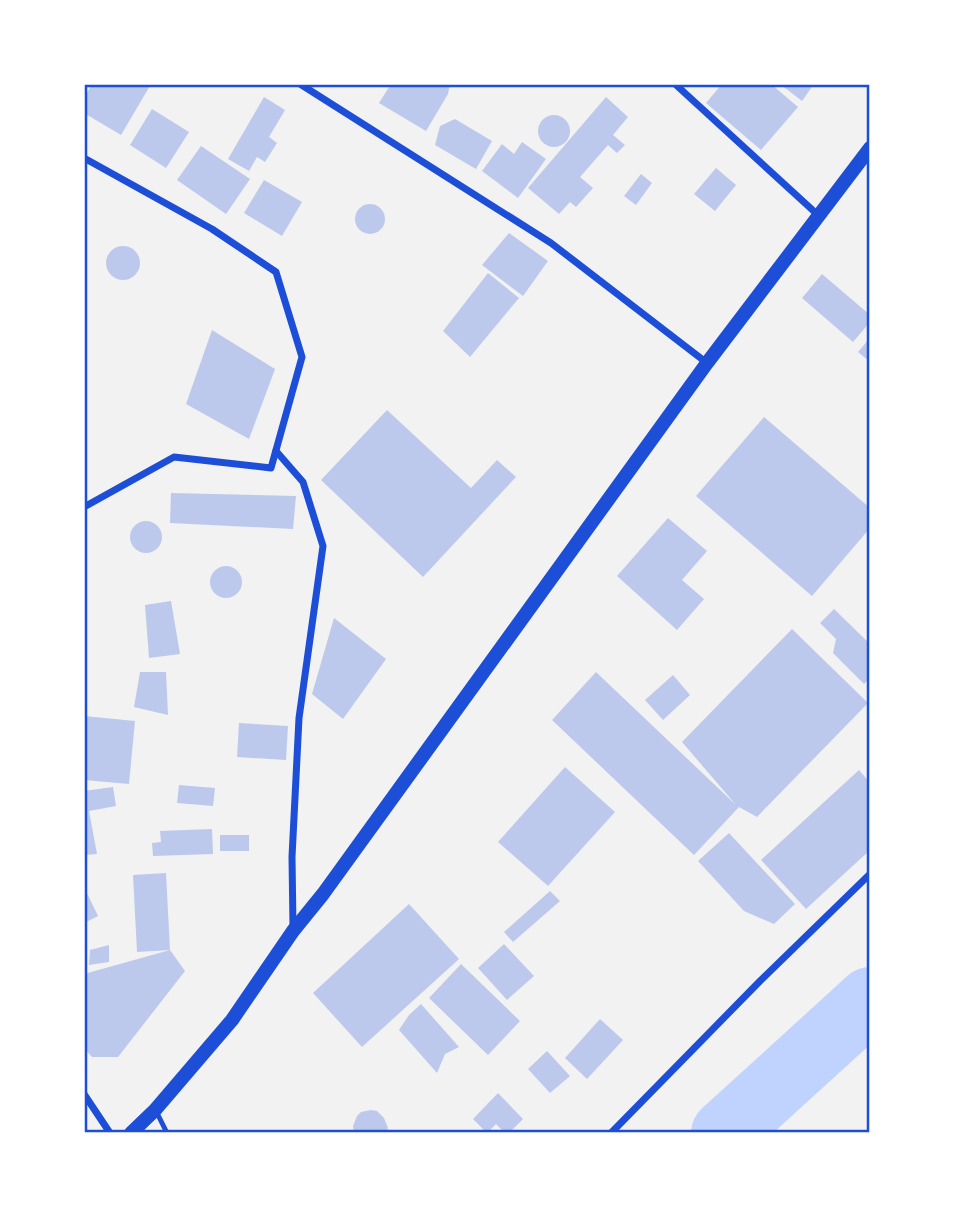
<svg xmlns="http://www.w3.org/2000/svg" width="954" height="1217" viewBox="0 0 954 1217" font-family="Barlow,sans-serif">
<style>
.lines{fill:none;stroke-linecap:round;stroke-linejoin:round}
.river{stroke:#bfd3fe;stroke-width:66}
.building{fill:#bdc9ec}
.service{stroke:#1d4ed8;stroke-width:5}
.minor{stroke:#1d4ed8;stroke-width:7}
.secondary{stroke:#1d4ed8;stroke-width:14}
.neatline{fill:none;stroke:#1d4ed8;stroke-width:2.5}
</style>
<rect width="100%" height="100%" fill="#f2f2f2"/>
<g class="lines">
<!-- river -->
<path class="river" d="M724,1133L870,1000"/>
</g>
<!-- building -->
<g class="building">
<path d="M92,84H151L121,135L84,113V98Z"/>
<path d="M391,84H450L448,94L426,131L379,103Z"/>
<path d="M722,84H771L798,107L761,150L706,103Z"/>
<path d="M780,84H814L802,101Z"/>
<path d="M264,97L285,110L269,137L277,143L265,162L257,157L249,171L228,159Z"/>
<path d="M606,97L628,117L613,135L625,145L617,153L608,145L580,177L593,188L576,207L570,202L559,214L528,188Z"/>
<path d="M152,109L189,132L166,168L130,145Z"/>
<circle cx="554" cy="131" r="16"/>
<path d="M455,119L492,141L476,169L435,145L440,126Z"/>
<path d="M522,142L546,159L518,198L482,171L502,144L514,154Z"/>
<path d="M201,146L250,179L226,214L177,180Z"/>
<path d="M716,168L736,185L715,211L694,194Z"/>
<path d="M641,174L652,183L636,205L624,196Z"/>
<path d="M264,180L302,202L282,236L244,213Z"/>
<circle cx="370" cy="219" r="15"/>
<path d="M509,233L548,261L523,296L482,265Z"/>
<circle cx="123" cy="263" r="17"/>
<path d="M488,273L519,298L470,357L443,331Z"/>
<path d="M822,274L870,315V322L853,342L802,298Z"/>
<path d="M212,330L275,369L249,439L186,404Z"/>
<path d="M870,338V362L858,352Z"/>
<path d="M387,410L471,488L497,460L516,477L423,577L321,480Z"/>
<path d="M764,417L870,508V528L812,596L696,496Z"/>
<path d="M171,493L296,496L293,529L170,523Z"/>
<path d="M668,518L707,551L682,580L704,599L677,630L617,576Z"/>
<circle cx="146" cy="537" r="16"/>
<circle cx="226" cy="582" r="16"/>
<path d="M171,601L180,654L149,658L145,605Z"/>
<path d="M834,609L870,644V678L864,684L833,653L836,639L820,623Z"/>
<path d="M334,618L386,659L343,719L312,694Z"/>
<path d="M792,629L868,703L757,817L739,807L694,855L552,720L596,672L736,805L682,742Z"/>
<path d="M140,672H166L168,715L134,707Z"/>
<path d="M673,675L690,695L663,720L645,700Z"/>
<path d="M84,716L135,721L129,784L84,780Z"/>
<path d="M239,723L288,726L286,760L237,757Z"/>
<path d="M565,767L615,812L548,886L498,842Z"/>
<path d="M859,770L870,783V850L806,909L761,860Z"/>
<path d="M179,785L215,788L213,806L177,803Z"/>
<path d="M113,787L116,806L89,811L97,854L84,855V791Z"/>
<path d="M212,829L213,854L153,856L152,843L161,842L160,831Z"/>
<path d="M729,833L795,904L774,924L744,911L698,861Z"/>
<rect x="220" y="835" width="29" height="16"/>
<path d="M166,873L170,950L137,952L133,875Z"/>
<path d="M84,887L98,916L84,923Z"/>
<path d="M550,891L560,901L513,942L504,932Z"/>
<path d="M409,904L459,959L362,1047L313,993Z"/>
<path d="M504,944L534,976L507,1000L478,968Z"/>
<path d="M109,945V962L89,965L90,950Z"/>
<path d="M170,950L185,971L118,1057H92L84,1048V974Z"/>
<path d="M461,964L520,1021L488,1055L429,998Z"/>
<path d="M421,1004L459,1047L445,1054L437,1073L399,1030L409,1015Z"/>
<path d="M600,1019L623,1040L587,1079L565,1058Z"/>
<path d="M547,1051L570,1076L550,1093L528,1069Z"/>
<path d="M498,1093L523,1119L509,1133H505L496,1124L487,1133L473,1119Z"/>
<path d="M371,1110L377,1111L384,1118L388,1128L386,1133H354L353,1126L357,1116L361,1112Z"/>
</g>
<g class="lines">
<!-- service -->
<path class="service" d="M157,1113L167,1133"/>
<!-- minor -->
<g class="minor">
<path d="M300,84L551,243L707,363"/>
<path d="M675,84L818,215"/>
<path d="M84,158L212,229L276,272L302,357L271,468L174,457L84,507"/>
<path d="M276,451L303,482L323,546L299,718L292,857L293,927"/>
<path d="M84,1094L110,1133"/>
<path d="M611,1133L760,981L870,874"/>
</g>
<!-- secondary -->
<path class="secondary" d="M131,1133L155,1110L232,1020L293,931L323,894L707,363L870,148"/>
</g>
<!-- border -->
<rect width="954" height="1217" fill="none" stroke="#ffffff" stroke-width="172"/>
<rect x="86" y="86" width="782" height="1045" class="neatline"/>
</svg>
